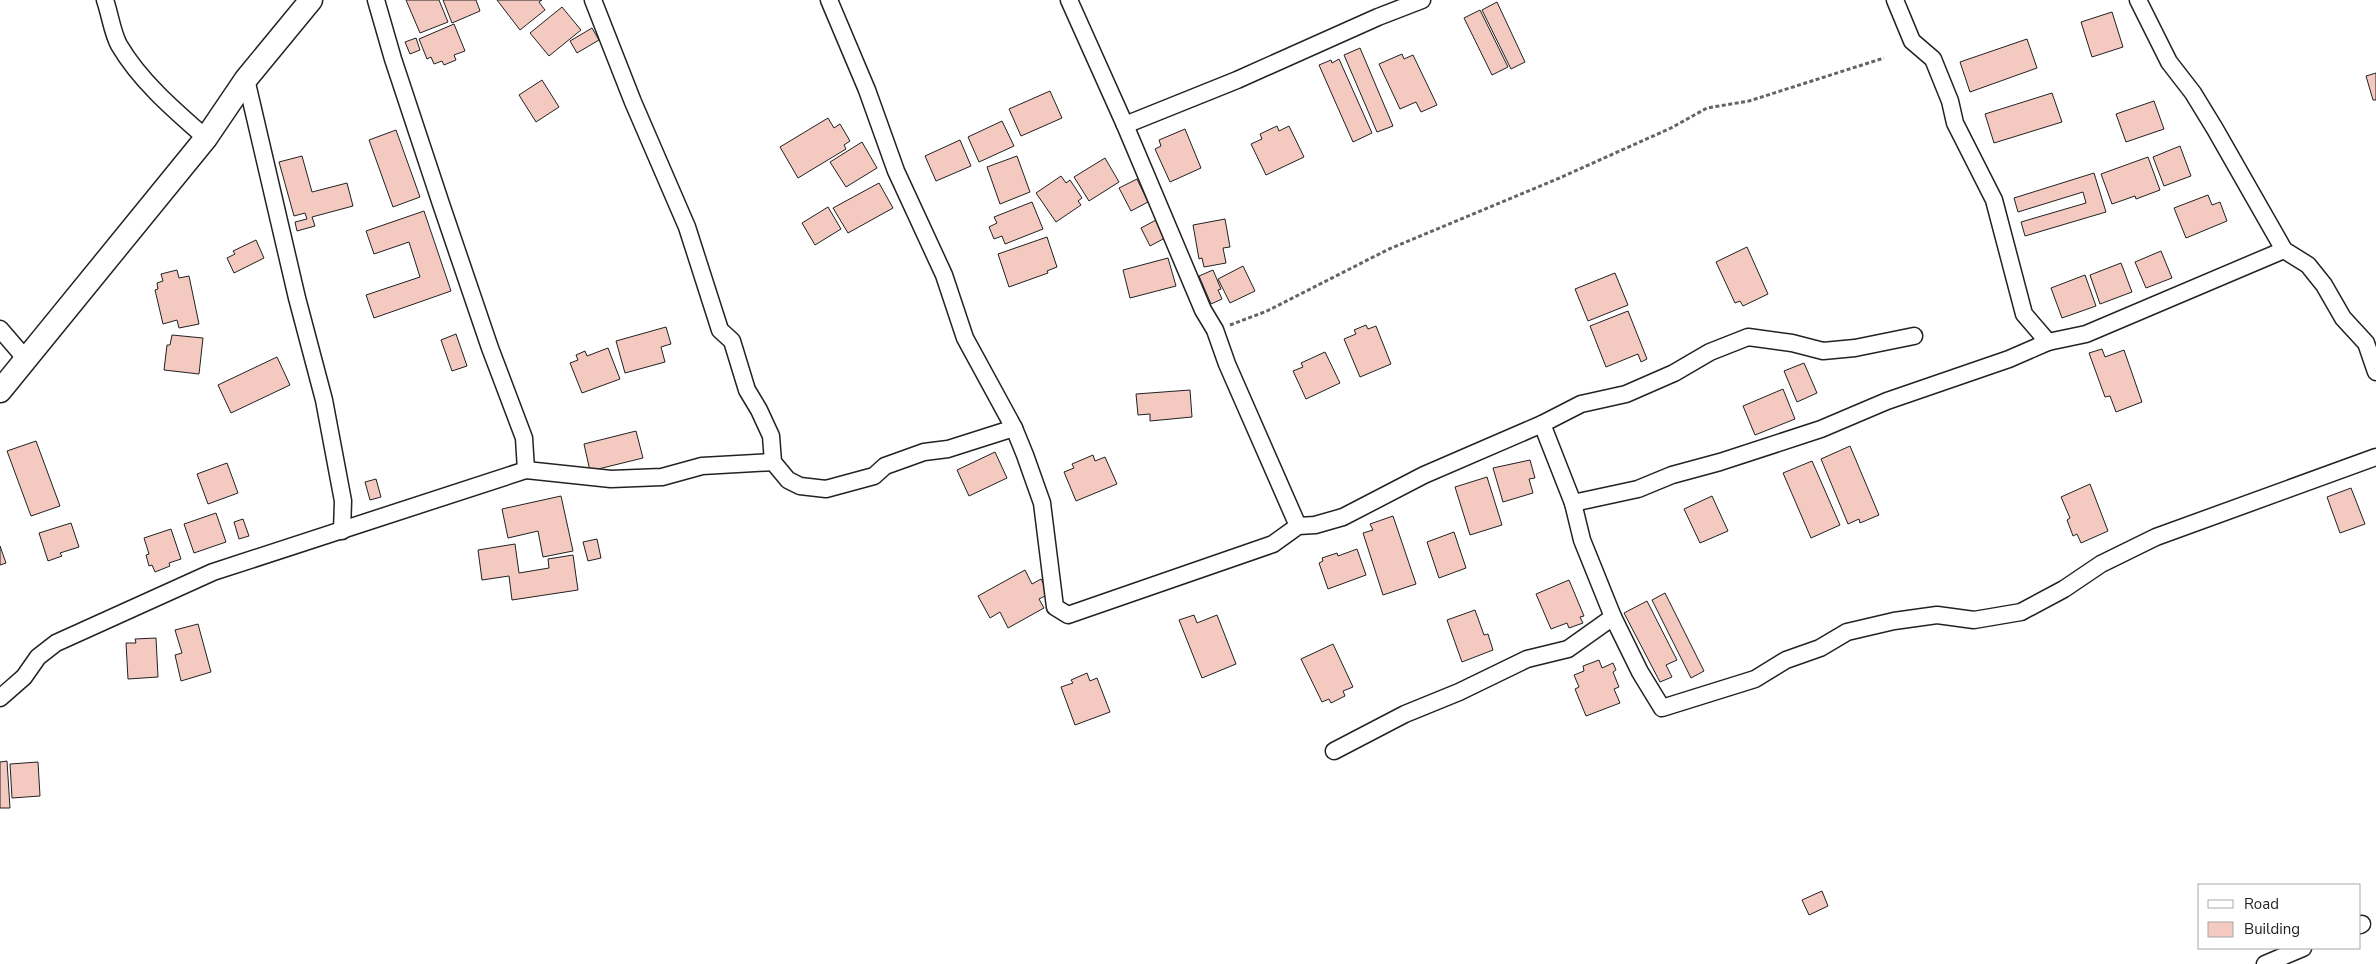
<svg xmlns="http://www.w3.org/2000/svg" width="2376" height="964" viewBox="0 0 2376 964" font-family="'Nunito Sans',sans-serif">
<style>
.building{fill:#f3c9c0;stroke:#222}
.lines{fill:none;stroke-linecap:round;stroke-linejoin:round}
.street-casing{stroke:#222;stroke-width:19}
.secondary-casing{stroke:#222;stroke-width:25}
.path{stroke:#646464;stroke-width:3;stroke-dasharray:4 2.5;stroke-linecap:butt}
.street{stroke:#fff;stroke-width:16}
.secondary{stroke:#fff;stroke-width:22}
</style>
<rect width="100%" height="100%" fill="#fff"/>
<!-- building -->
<g class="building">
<path d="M406,0H439L448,22L420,33Z"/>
<path d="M443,0H476L480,11L452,23Z"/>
<path d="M497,0H542L539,2L545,10L520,30Z"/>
<path d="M1497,2L1525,62L1511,69L1482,10Z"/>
<path d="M562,7L581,30L549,56L530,33Z"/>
<path d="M1480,10L1508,67L1492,75L1464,18Z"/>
<path d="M2112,12L2123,47L2092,57L2081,22Z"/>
<path d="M454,24L465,51L454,55L456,60L444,65L442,61L434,64L431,57L427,59L419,39Z"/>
<path d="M592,28L599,40L577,53L570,41Z"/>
<path d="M416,38L420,50L410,54L405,42Z"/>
<path d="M2027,39L2037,68L1970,92L1960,62Z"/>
<path d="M1360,48L1393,126L1377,132L1344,55Z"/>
<path d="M1402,54L1404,59L1413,55L1437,105L1421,112L1416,102L1400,109L1379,64Z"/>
<path d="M1339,59L1372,133L1353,142L1319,65L1331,60L1332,63Z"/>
<path d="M2376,73V100H2373L2366,76Z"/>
<path d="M542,80L559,107L536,122L519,95Z"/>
<path d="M1050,91L1062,118L1021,136L1009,109Z"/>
<path d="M2052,93L2062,122L1994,143L1985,114Z"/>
<path d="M2154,101L2164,129L2126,142L2116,114Z"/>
<path d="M828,118L834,128L840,124L850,141L844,145L846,149L798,178L780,147Z"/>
<path d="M1002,121L1014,146L979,162L968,137Z"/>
<path d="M1277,126L1279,131L1289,126L1304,157L1266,175L1251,144L1262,139L1260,134Z"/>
<path d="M1185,129L1201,168L1170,182L1155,149L1161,146L1159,140Z"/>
<path d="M396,130L420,197L393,207L369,140Z"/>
<path d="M960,140L971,166L936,181L925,156Z"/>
<path d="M862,142L877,168L846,187L830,162Z"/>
<path d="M2180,146L2191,176L2164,186L2153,157Z"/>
<path d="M302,156L312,192L347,183L353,206L312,217L315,226L297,231L295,222L307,219L305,213L294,216L279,162Z"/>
<path d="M1017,156L1030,192L1000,204L987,167Z"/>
<path d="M2148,157L2160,190L2136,199L2135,196L2112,204L2101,174Z"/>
<path d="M1105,158L1119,182L1089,201L1074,177Z"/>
<path d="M2094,173L2106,212L2025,236L2021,222L2086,203L2083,192L2018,212L2014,198Z"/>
<path d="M1061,176L1066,183L1070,180L1082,198L1078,201L1081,205L1056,222L1036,193Z"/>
<path d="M1137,179L1148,202L1131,211L1119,188Z"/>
<path d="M879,183L893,208L848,233L833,208Z"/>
<path d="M2208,195L2212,205L2220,202L2227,221L2186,238L2174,208Z"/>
<path d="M1032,202L1043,229L1005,244L1002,236L994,239L989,227L997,223L994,217Z"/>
<path d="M828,207L841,229L815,245L802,223Z"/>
<path d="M424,211L451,291L374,318L366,295L420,277L409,242L374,254L366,231Z"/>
<path d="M1225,219L1230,247L1223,248L1226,263L1204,267L1202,258L1199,259L1193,225Z"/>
<path d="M1156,220L1165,238L1150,246L1141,228Z"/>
<path d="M1047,237L1057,267L1047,271L1048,273L1009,287L998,254Z"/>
<path d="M256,240L264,258L234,273L227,258L235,254L233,251Z"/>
<path d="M1747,247L1768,294L1743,306L1740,301L1735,303L1716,262Z"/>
<path d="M2161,251L2172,278L2146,288L2135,262Z"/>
<path d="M1168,258L1176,286L1130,298L1123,270Z"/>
<path d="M2121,263L2132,292L2100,304L2090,275Z"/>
<path d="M1243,266L1255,291L1230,303L1218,279Z"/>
<path d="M177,270L179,278L189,276L199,324L179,328L177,320L163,324L155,290L158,289L157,283L163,281L161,274Z"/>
<path d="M1213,270L1221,289L1218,290L1222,299L1211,304L1199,276Z"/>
<path d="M1615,273L1628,305L1588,321L1575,289Z"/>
<path d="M2085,275L2096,306L2062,318L2051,288Z"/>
<path d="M1628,311L1647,359L1641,362L1638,354L1606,367L1590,326Z"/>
<path d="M1366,325L1368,329L1376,326L1391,364L1360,377L1344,339L1356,334L1354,330Z"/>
<path d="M666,327L671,344L661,347L665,362L625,373L616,341Z"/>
<path d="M456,334L467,366L452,371L441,340Z"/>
<path d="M172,335L203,338L199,374L164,370L167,345H170Z"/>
<path d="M608,348L620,379L582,393L570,363L578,360L576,355L585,351L587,356Z"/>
<path d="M2102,349L2105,357L2124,350L2142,402L2116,412L2110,396L2105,397L2089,353Z"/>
<path d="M1325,352L1340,383L1306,399L1293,371L1303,367L1301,363Z"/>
<path d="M277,357L290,385L231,413L218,385Z"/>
<path d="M1804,363L1817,393L1797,402L1784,371Z"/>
<path d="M1783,389L1795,419L1755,435L1743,406Z"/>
<path d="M1190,390L1192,417L1150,421V414L1138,415L1136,394Z"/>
<path d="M636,431L643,458L590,471L584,444Z"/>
<path d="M36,441L60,506L31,516L7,451Z"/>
<path d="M1850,446L1879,515L1860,523L1859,519L1848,524L1821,459Z"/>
<path d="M995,452L1007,478L969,496L957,470Z"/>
<path d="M1093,455L1095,461L1105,457L1117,484L1076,501L1064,472L1074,468L1072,464Z"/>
<path d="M1530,460L1535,478L1529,479L1533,493L1503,502L1493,468Z"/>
<path d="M1812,461L1840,525L1811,538L1783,473Z"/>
<path d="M227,463L238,493L208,504L197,474Z"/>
<path d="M1487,477L1502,525L1470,535L1455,487Z"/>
<path d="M376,479L381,497L370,500L365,482Z"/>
<path d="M2090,484L2108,531L2081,543L2077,534L2073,536L2067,520L2070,518L2061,497Z"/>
<path d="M2351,488L2365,524L2340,533L2327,497Z"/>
<path d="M561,496L573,551L543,557L538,531L508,538L502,509Z"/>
<path d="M1712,496L1728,531L1700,543L1684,509Z"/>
<path d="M216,513L226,542L194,553L184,524Z"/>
<path d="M1393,516L1416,584L1383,595L1363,533L1373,530L1370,524Z"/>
<path d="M243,519L249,536L239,539L234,522Z"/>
<path d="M71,523L79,547L60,553L62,556L48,561L39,533Z"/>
<path d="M171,529L181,559L169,563L170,566L155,572L152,565L149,566L146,555L149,554L144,538Z"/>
<path d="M1454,532L1466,568L1439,578L1427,542Z"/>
<path d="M597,539L601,558L588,561L583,542Z"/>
<path d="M515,544L519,573L549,568L548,559L573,555L578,590L512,600L509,576L482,580L478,550Z"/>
<path d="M0,546L6,563L0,565Z"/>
<path d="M1357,549L1366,575L1328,589L1319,563L1323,561L1322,558L1337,553L1338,556Z"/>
<path d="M1025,570L1032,584L1041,579L1049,594L1039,599L1044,608L1008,628L1000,612L990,618L978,596Z"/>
<path d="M1569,580L1584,616L1580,617L1583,623L1569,628L1567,623L1551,629L1536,594Z"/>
<path d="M1665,593L1704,671L1691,678L1652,600Z"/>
<path d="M1647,601L1677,660L1666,665L1672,677L1660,682L1624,613Z"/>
<path d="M1475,610L1484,635L1488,634L1493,650L1462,662L1447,620Z"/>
<path d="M1194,615L1197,623L1217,615L1236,664L1202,678L1179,620Z"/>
<path d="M198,624L211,672L181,681L175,655L182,653L175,630Z"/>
<path d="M156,638L158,677L128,679L126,643H136L135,639Z"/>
<path d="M1333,644L1353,687L1343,691L1345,696L1331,703L1329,699L1322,702L1301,659Z"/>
<path d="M1599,660L1602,668L1613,663L1616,670L1613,672L1619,687L1614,689L1620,703L1586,716L1575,689L1579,687L1574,675L1584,671L1583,666Z"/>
<path d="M1087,673L1090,681L1097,678L1110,712L1075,725L1061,687L1073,683L1071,680Z"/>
<path d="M7,761L10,808H0V762Z"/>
<path d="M38,762L40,796L12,798L10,764Z"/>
<path d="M1822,891L1828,906L1809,915L1802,900Z"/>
</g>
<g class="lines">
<defs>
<g id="street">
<path d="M105,0C110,14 112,32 119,45C140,81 175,111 206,138"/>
<path d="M376,0L393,59L441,204L490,348L524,438L526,470"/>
<path d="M593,0L633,102L687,227L720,330L732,341L747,390L759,410L771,436L773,462L788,480L800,486L826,489L874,476L885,466L924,452L948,449L1014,428"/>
<path d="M829,0L867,90L896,171L944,275L965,338L1014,428L1025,455L1042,503L1055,607L1068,615L1273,544L1298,526L1315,525L1343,517L1424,475L1542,424L1581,404L1626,394L1674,373L1710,352L1748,337L1792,343L1823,351L1855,348L1914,336"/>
<path d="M1069,0L1125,125L1203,310L1215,330L1227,364L1298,526"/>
<path d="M1895,0L1912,41L1933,59L1950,101L1955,123L1994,200L2024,314L2048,342"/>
<path d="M2138,0L2169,62L2193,93L2215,129L2284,250L2308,265L2324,285L2343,318L2366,343L2376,372"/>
<path d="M246,79L297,298L324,400L343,501L342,531"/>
<path d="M1125,125L1237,80L1378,17L1422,0"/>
<path d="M0,329L25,358"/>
<path d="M1542,424L1573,503L1582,540L1613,617L1640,672L1662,708L1755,679L1786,660L1820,648L1847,632L1894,621L1937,615L1974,620L2021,612L2064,589L2101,564L2156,537L2376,457"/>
<path d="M1573,503L1638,489L1672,475L1720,462L1821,429L1887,401L2009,359L2048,342L2086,334L2284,250"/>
<path d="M0,698L24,677L38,657L56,643L213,572L526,470L611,479L662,477L702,466L773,462"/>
<path d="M1334,751L1405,714L1459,692L1527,659L1568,649L1613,617"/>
<path d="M2360,925L2362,924"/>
<path d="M2265,964L2303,948"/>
</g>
<path id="secondary" d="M0,391L206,138L246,79L311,0"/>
</defs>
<!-- street casing -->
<use href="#street" class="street-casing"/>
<!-- secondary casing -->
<use href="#secondary" class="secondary-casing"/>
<!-- path -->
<path class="path" d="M1230,325L1267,311L1389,249L1555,180L1671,128L1707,108L1749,101L1884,58"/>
<!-- street -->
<use href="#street" class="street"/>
<!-- secondary -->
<use href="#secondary" class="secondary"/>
</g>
<!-- legend -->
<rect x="2198" y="884" width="162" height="65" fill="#ffffff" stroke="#a7a7a7"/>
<rect x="2208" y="900" width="25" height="8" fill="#ffffff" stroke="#a7a7a7"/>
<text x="2244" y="909" font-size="15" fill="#222222">Road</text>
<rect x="2208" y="922" width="25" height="15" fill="#f3c9c0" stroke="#a7a7a7"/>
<text x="2244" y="934" font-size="15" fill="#222222">Building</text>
</svg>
